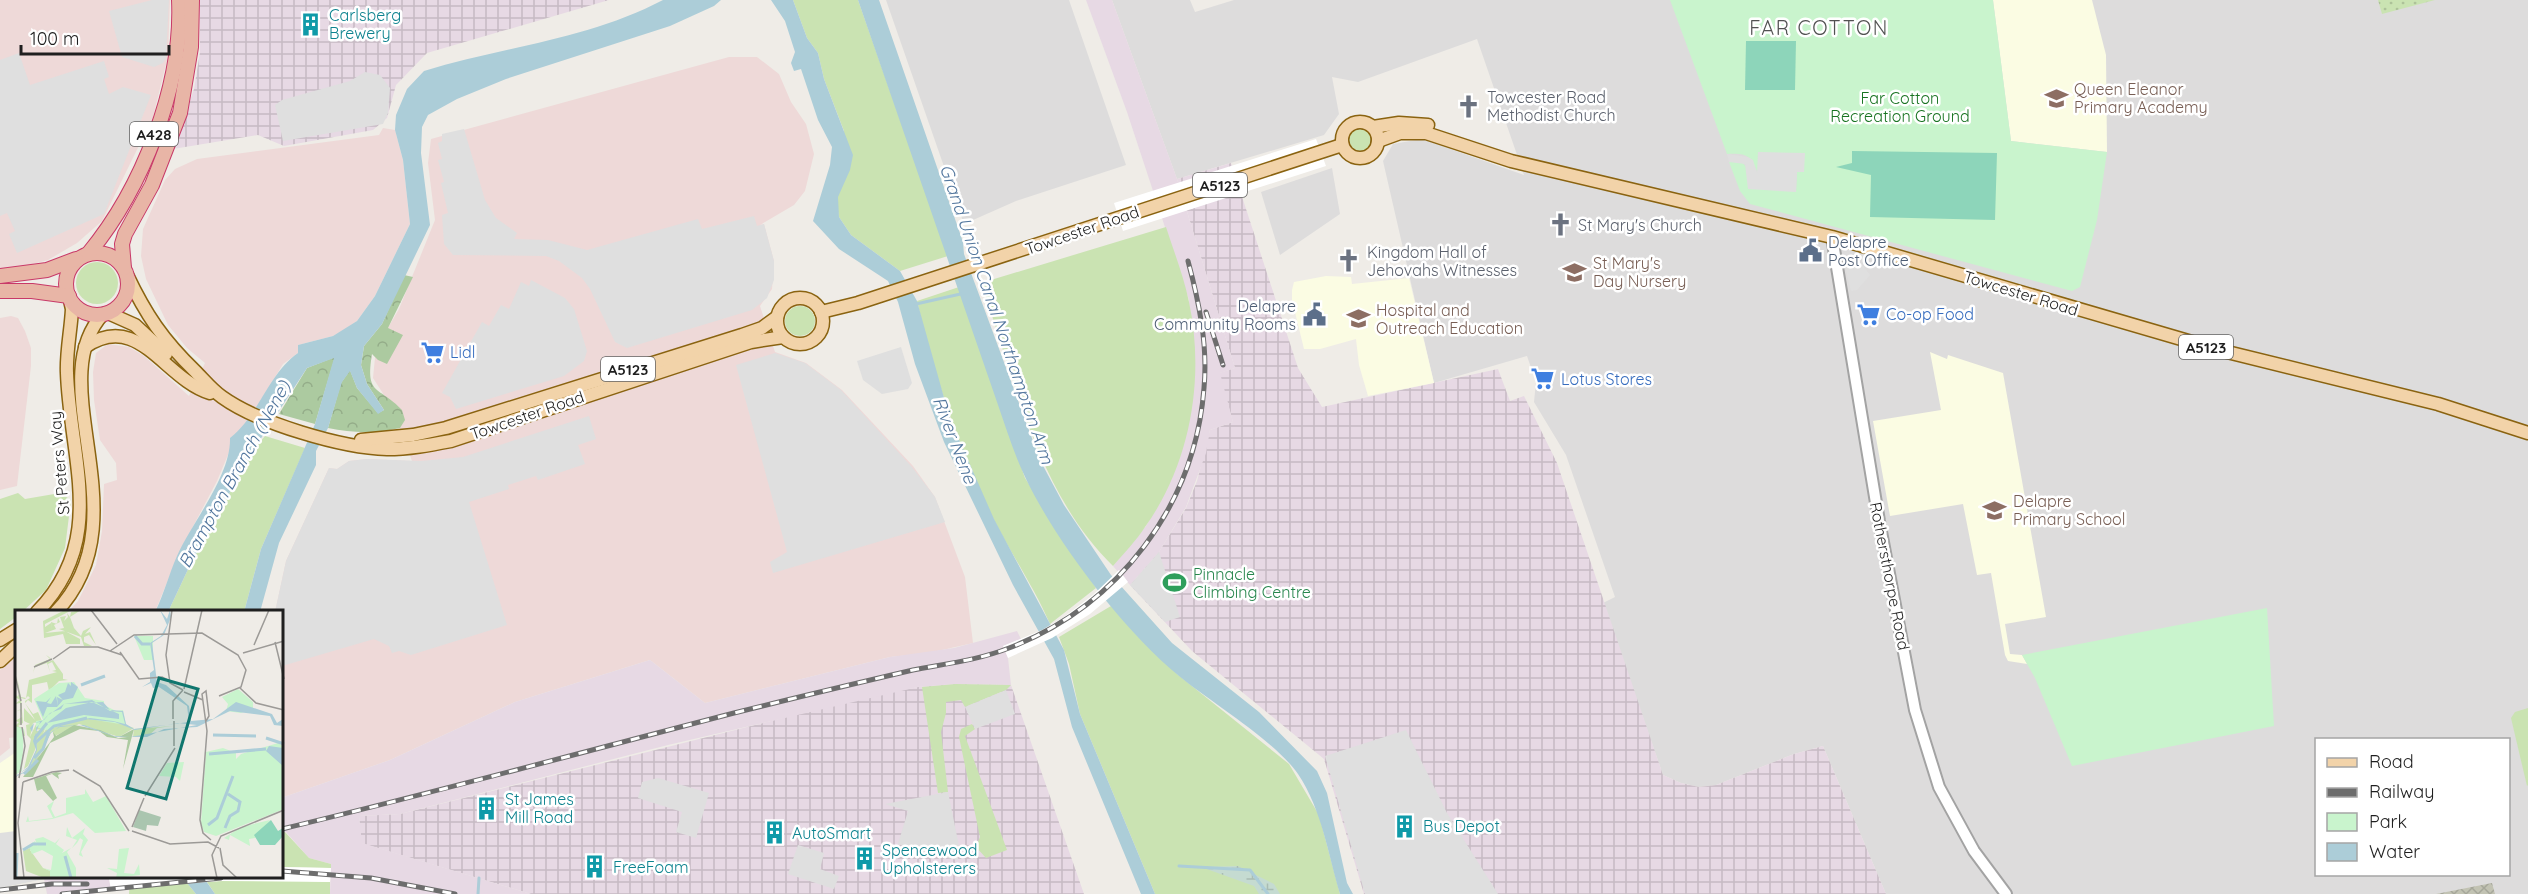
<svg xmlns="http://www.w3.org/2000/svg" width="2528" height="894" viewBox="0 0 2528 894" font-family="Quicksand,sans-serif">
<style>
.residential{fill:#dddcdc;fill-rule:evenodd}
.commercial{fill:#eed9d8}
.industrial{fill:url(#industrial-grid)}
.education{fill:#fbfce3}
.railway{fill:#e7d9e4}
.construction{fill:url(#construction-cross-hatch)}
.grass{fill:#cae3b2}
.forest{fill:url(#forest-crowns)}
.wetland{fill:url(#wetland-marsh)}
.park{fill:#c9f4cd}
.garden{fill:url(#garden-dots)}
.pitch{fill:#8dd5ba}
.parking{fill:#dfdfdf}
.water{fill:#accdd8}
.pier{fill:#fff}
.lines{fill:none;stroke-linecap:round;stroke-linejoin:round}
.stream{stroke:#accdd8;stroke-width:3}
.tertiary-casing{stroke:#a3a3a3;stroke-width:14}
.primary-casing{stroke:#8a6310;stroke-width:15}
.trunk-casing{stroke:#c83968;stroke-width:16}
.tertiary{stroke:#fff;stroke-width:10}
.primary{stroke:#f2d3a9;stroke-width:12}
.trunk{stroke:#e8b5a6;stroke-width:14}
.rail-casing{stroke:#6d6d6d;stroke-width:5}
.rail{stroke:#fff;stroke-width:3;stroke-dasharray:9;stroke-linecap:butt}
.labels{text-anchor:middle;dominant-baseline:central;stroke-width:5;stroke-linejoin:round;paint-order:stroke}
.shield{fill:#fff;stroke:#626262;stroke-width:1.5}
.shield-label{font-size:15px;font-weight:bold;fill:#1f1f1f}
.culture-label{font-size:16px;fill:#0d838f;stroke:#fff;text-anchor:start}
.education-label{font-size:16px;fill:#785e54;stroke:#fff;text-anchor:start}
.worship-label{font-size:16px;fill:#5b616d;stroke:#fff;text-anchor:start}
.park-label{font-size:16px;fill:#187321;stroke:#fff}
.street-label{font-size:16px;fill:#1f1f1f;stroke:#fff}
.service-label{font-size:16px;fill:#4e5e75;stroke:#fff;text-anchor:start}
.shop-label{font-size:16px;fill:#366cbe;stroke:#fff;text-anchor:start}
.leisure-label{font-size:16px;fill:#27864d;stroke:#fff;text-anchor:start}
.water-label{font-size:18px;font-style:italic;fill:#53779e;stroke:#fff}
.quarter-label{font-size:20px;letter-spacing:1.5px;fill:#525252;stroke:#fff}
.inset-river{fill:none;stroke:#accdd8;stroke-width:3}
.inset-road{fill:none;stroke:#9c9a97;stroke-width:1.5}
.view{fill:#0f766e;fill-opacity:0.15;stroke:#0f766e;stroke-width:3}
.inset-edge{fill:none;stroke:#1f1f1f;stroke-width:3}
</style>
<defs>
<pattern id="industrial-grid" width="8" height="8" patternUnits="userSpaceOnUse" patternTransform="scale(1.5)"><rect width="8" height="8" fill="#e7d9e4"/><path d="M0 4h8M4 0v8" fill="none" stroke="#c6bac3"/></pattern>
<pattern id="construction-cross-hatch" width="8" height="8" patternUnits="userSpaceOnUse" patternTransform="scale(1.5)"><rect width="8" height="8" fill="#c2c3b3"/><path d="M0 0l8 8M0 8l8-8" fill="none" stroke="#a6a79a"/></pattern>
<pattern id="forest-crowns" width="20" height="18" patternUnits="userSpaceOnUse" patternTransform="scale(1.5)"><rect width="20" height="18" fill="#accaa0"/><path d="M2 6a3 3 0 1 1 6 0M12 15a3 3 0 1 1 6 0" fill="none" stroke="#94ad89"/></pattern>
<pattern id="wetland-marsh" width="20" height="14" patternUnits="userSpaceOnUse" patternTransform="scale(1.5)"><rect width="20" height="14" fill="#c5dbd1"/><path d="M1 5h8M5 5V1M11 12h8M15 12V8" fill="none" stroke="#a9bcb3"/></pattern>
<pattern id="garden-dots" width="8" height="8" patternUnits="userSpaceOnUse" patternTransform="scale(1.5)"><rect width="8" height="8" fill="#cae3b2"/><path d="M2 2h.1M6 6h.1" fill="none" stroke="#adc299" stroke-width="1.8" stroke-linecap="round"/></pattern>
</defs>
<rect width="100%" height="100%" fill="#efece7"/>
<!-- residential -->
<g class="residential">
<path d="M886,0H1069L1126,165L1016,201L964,224Z"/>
<path d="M1112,0H1190L1195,12L1234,0H2528V894H1886L1823,746L1794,754L1716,785L1699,787L1681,783L1663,775L1603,603L1615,597L1566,455L1534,402L1536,382L1527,356L1434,383L1383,161L1393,144L1422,139L1524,175L1477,39L1358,82L1332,77L1339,114L1324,135L1177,179ZM2316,740H2508V874H2316Z"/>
<path d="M1332,168L1340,214L1280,255L1261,192Z"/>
</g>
<!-- commercial -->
<g class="commercial">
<path d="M0,0H170L168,56L153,117L102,221L77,243L48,260L21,267L0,270Z"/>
<path d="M729,57H757L779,74L791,102L806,124L814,154L805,191L794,205L760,225L764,224L774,261L772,289L760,306L775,352L806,363L842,390L913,466L935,497L965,577L973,643L929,653L890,657L705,703L650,660L515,702L390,760L284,797L282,801V612H275L286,561L329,468L337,469L349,461L367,459L412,461L393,409L373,378L376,348L399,309L435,220L428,163L431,139Z"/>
<path d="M383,128L395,130L403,160L410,224L375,296L357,321L344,330L333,336L298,345V353L283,364L244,428L230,438V450L217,481L178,555L155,612H68L78,601L96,565L102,531L104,484L117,480L116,463L100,440L94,400L93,372L96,353L108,344L129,347L144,356L189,396L205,363L187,348L168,325L146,279L141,256L143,229L165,180L175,169L197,159L379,135Z"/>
<path d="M11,316L18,318L25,331L31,348V366L17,486L0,490V318Z"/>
<path d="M16,657V737L9,738L10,748L0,756V670Z"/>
</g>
<!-- industrial -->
<g class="industrial">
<path d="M200,0H609L427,53L396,85L387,118L373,130L284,146L258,135L173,149L194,89L200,52Z"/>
<path d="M1231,163L1298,368L1322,407L1498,369L1510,401L1524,396L1557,463L1663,775L1681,783L1699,787L1716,785L1794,754L1823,746L1886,894H1364L1324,759L1192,651L1130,585L1159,552L1186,508L1197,481L1210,430L1233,422L1219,373L1235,368L1177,179Z"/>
<path d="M956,684L1011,685L1084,894H531L361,843L359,816L400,814L859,699L918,687Z"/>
</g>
<!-- education -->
<g class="education">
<path d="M1993,0H2092L2106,55L2107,152L2011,141Z"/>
<path d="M1326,276L1351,277L1352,284L1409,278L1434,383L1368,396L1359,365L1356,339L1320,349H1304L1292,300V290L1294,282Z"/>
<path d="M1930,352L1947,359L1948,355L2003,373L2046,617L2005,624L2010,654L2022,655L2027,664L2008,661L2005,655L1991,573L1977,575L1963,504L1890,516L1873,421L1941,410Z"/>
<path d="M16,752V878H51L0,888V763Z"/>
</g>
<!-- railway -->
<g class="railway">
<path d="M1086,0H1112L1177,179L1235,368L1220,373L1233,422L1210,430L1206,453L1186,507L1159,552L1130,585L1113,566L1146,526L1167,488L1181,451L1189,300L1127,112Z"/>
<path d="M1017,631L1021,639L1003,646L1008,658L1011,685L956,684L918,687L668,745L400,814L359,816L362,843L531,894H330L331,864L309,858L286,832H282L284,797L390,760L515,702L650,660L705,703L890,657L954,648Z"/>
<path d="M51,878H109L111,890L91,894H47L44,879Z"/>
</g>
<!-- construction -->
<path class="construction" d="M2492,883L2495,894H2436Z"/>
<!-- grass -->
<g class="grass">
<path d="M793,0H858L948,256L900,271L851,235L839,217L837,206L844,131L824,79L818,53L807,38Z"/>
<circle cx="1361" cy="139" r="12"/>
<path d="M1166,227C1174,252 1184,277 1189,302C1205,377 1191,463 1145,527C1136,541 1124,553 1113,566C1037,492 1015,379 981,283Z"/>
<circle cx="97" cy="283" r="21"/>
<path d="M959,287L1025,478L1096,588L1050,624C1034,587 1011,554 993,518C959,449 934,376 917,301Z"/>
<circle cx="800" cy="321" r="15"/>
<path d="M265,436L305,448L261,549L244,612H168L191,563L252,452Z"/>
<path d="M18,493L25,499L60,493L71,500L65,548L46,590L22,612H16V617L0,629V499Z"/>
<path d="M1111,606L1177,674L1289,764L1319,815L1340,894H1155L1080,714L1069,664L1059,637Z"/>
<path d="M956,684L1011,685L1006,690L965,707L961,700L946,702V713L941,732L948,792L938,793L922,687Z"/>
<path d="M2528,708V785L2527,786L2511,718L2515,712Z"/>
<path d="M972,724L975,729L965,736L1007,850L986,858L976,847L980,837L959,737L961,729Z"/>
<path d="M282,832H285L309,858L331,864V868L282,867Z"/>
<path d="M130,878H183L196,894H129Z"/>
<path d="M257,879L330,882V894H215L207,882Z"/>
</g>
<!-- forest -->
<g class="forest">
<path d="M404,275L413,277L388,328L403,335L387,364L378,360L372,354C365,397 379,385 402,410L405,420L400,428C376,434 352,433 328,428L341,383L350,370L357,388L378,413L384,410L367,384L361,365L364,346L382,324Z"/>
<path d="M335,357L315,424L279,414L307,368Z"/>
</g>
<!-- wetland -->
<path class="wetland" d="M1238,866L1274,884L1280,894H1259L1254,886L1201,867Z"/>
<!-- park -->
<g class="park">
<path d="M1670,0H1993L2011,141L2107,152L2097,220L2080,287L2072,291L1750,204L1740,191L1729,162H1742L1747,168L1796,192L1797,172L1805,153L1758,173C1750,156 1748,153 1727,154Z"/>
<path d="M2267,608L2274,726L2072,766L2035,678L2022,655Z"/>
</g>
<!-- garden -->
<path class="garden" d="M2378,0H2435L2382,14Z"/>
<!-- pitch -->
<g class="pitch">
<path d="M1746,41H1796L1795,90H1745Z"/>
<path d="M1852,151L1997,153L1995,220L1870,217L1871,175L1836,167L1852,163Z"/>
</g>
<!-- parking -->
<g class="parking">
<path d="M152,0H169L166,58L163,63L154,67L122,57L109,11Z"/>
<path d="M19,53L30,85L104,61L109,77L104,79L109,94L123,87L151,95L104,214L17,253L9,234L15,231L7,213L0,216V60Z"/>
<path d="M365,72L380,75L390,88L388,113L383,124L283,141L275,105L282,100L350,81Z"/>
<path d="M464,129L485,200L496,218L517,233L514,239L548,240L587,250L698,219L702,229L754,216L757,226L764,224L774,261V280L767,298L752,310L627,348L615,342L590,289L582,278L559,261L546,256L453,255L444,244L442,215L448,213L441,183L444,182L438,160L442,159L438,143L442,141V134Z"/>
<path d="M1758,152L1805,153L1804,172H1797L1796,192L1748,189L1745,164L1729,162L1727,154L1748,157L1753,160L1757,173Z"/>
<path d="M1857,258L1870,275L1857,290L1851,291L1845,266Z"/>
<path d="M531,280L565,298L574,309L587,351L584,361L564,376L456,409L450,397L442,393L482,322L489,326L501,305L509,309L521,282L529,286Z"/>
<path d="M901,347L912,383L908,389L882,394L863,380L857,361Z"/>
<path d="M775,353L805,363L841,390L912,467L935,497L945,522L773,573L770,562L787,552L736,365Z"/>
<path d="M589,416L596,439L578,445L585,464L538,480L536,476L508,485L509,489L469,502L507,625L411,655L399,651L392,653L389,646L374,639L282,666V612H275L286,561L329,468L337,469L349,461L367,459L421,461L463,457Z"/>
<path d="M1159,552L1180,617L1165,622L1130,585Z"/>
<path d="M1006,690L1015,714L975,729L965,707Z"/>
<path d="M1406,730L1447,813L1498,894H1365L1325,756Z"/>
<path d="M658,778L709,793L696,838L676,832L682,812L638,798L642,782Z"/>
<path d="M948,792L959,846L958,860L922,853L898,844L908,811L885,804Z"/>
<path d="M16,831V878H51L0,888V833Z"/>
<path d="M798,845L824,853L820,869L839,876L834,889L788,874Z"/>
</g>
<!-- water -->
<g class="water">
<path d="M663,0H721L714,6L670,26L506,79L457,99L428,115L422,127L421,153L430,225L382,324L364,346L361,365L367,384L384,410L378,414L357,388L350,371L342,382L328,428L316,451V465L279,543L260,612H244L261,549L315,424L334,358L307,368L252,452L191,563L168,612H155C164,594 169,574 177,556C192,522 231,476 230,438C259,416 267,375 298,353V345L333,336L357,321L375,296L410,224L403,160L395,130L396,115L407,89L424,71C503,47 589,39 663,0Z"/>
<path d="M771,0H793L807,38L818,53L824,79L853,155L850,170L838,197L839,217L851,235L900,271L917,301L950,419L994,519L1064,650L1080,714L1155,894H1141L1072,727L1054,659L1013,585L944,442L915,364L898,302L888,281L839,249L813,221L830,165L832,147L818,120L801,69L794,71L791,63L795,52L785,21Z"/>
<path d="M858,0H879L963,242L964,254L1040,460L1064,505L1111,575L1172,643L1259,712L1317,771L1327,793L1347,883L1353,894H1340C1328,854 1322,810 1298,774C1275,741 1212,703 1179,676C1123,630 1057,543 1026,479C1014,454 1006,428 997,402Z"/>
<path d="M183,878H204L215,894H196Z"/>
</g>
<!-- pier -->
<g class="pier">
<path d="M1316,139L1326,166L1123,231L1114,203Z"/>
<path d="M1119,570L1128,582L1090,614L1052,638L1008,658L1003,646L1042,630L1064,617L1093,595Z"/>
<path d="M282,867L331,868L330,882L219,881L111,890L109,878H282Z"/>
</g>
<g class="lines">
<!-- stream -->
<g class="stream">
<path d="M916,304L965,293"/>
<path d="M1179,866L1250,870L1268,894"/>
<path d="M478,894L479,878"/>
</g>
<defs>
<path id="tertiary" d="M1832,237L1879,521L1915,710L1939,787L1974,851L2006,894"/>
<g id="primary">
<circle cx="1360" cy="140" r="18"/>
<path d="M1373,127L1399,123L1428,125"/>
<path d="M1378,141L1400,133H1426L1511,161L1832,237L2219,350L2438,404L2528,433"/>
<path d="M127,275C146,315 163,340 195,371C204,380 212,390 222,397C258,423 342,448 387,449C409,449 430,445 451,441L751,342L783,337"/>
<circle cx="800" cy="321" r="23"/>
<path d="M821,312L858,303L1342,145"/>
<path d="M108,313L135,325L166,354"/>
<path d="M85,347C139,310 164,379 210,393"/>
<path d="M361,440L413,435L446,428L742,335L762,328L777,317"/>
<path d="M37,612C108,540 70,460 67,373C66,352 71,330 72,309L70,300"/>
<path d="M56,612C145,519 39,384 103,314"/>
<path d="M0,640L16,630"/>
<path d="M0,661L16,646"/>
</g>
<g id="trunk">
<circle cx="97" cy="284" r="31"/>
<path d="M88,254C142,189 183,86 179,0"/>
<path d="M124,268L122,244L125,234L152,185L180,113L191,47L192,0"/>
<path d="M0,276L47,270L76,259"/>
<path d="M0,291H32L69,296"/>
</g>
</defs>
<!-- tertiary casing -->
<use href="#tertiary" class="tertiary-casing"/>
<!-- primary casing -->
<use href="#primary" class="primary-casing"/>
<!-- trunk casing -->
<use href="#trunk" class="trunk-casing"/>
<!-- tertiary -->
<use href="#tertiary" class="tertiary"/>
<!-- primary -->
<use href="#primary" class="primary"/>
<!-- trunk -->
<use href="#trunk" class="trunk"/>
<defs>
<g id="rail">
<path d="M1206,312L1223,365"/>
<path d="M282,829C433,793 583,752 734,713C794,698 853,684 913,670C944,664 979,660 1009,648C1118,606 1195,506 1204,388C1208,345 1199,302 1188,261"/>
<path d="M282,871L371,878L455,894"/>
<path d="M0,890L52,884H87"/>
<path d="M62,894L221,878"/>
</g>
</defs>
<!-- rail casing -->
<use href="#rail" class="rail-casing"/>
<!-- rail -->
<use href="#rail" class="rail"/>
</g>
<!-- icons -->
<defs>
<symbol id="building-bare" viewBox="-9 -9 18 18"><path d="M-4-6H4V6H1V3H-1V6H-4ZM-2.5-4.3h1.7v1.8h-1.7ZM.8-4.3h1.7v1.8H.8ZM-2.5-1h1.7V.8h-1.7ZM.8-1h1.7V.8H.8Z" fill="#0f9aa8" stroke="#fff" stroke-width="2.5" paint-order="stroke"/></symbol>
<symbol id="school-bare" viewBox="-9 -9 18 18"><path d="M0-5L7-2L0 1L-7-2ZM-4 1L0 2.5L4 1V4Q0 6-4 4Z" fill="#8d6e63" stroke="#fff" stroke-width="2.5" paint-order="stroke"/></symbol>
<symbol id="church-bare" viewBox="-9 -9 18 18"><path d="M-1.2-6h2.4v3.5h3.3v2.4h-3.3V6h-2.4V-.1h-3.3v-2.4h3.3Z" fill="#6b7280" stroke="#fff" stroke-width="2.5" paint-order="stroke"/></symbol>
<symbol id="civic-bare" viewBox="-9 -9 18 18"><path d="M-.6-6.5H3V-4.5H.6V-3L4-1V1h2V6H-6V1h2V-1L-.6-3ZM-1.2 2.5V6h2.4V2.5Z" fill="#5c6f8a" stroke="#fff" stroke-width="2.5" paint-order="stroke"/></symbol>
<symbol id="supermarket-bare" viewBox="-9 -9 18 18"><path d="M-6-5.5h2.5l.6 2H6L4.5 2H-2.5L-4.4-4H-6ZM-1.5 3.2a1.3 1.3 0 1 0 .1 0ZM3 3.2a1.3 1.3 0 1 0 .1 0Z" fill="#3f7fe0" stroke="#fff" stroke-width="2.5" paint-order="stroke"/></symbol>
<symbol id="stadium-bare" viewBox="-9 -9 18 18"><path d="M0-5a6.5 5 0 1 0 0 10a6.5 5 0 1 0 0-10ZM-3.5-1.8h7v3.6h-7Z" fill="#2e9e5b" stroke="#fff" stroke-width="2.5" paint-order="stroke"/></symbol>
</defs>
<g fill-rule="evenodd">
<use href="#building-bare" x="294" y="8" width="33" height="33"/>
<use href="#school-bare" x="2040" y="82" width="33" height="33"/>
<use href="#church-bare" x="1452" y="90" width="33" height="33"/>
<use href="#church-bare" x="1544" y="208" width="33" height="33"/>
<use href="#civic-bare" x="1794" y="234" width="33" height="33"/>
<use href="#church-bare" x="1332" y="244" width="33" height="33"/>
<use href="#school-bare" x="1558" y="256" width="33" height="33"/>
<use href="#supermarket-bare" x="1852" y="298" width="33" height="33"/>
<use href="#civic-bare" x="1298" y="298" width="33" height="33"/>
<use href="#school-bare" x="1342" y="302" width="33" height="33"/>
<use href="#supermarket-bare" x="416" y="336" width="33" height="33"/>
<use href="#supermarket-bare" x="1526" y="362" width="33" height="33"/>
<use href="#school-bare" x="1978" y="494" width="33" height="33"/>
<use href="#stadium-bare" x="1158" y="566" width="33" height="33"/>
<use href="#building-bare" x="470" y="792" width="33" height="33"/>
<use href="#building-bare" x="1388" y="810" width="33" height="33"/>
<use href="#building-bare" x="758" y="816" width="33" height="33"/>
<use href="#building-bare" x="848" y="842" width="33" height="33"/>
<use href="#building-bare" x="578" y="850" width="33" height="33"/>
</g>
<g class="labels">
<!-- shield labels -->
<g class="shield">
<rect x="130" y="122" width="48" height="24" rx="4.5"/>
<rect x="1193" y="173" width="54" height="24" rx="4.5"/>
<rect x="2179" y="335" width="54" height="24" rx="4.5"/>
<rect x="601" y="357" width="54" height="24" rx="4.5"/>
</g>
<g class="shield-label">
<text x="154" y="134">A428</text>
<text x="1220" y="185">A5123</text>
<text x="2206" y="347">A5123</text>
<text x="628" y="369">A5123</text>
</g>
<!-- culture labels -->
<g class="culture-label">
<text x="329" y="15">Carlsberg<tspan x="329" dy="18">Brewery</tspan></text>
<text x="505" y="799">St James<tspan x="505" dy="18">Mill Road</tspan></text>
<text x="1423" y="826">Bus Depot</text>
<text x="792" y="833">AutoSmart</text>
<text x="882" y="850">Spencewood<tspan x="882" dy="18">Upholsterers</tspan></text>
<text x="613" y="867">FreeFoam</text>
</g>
<!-- education labels -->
<g class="education-label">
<text x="2074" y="89">Queen Eleanor<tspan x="2074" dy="18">Primary Academy</tspan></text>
<text x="1593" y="263">St Mary's<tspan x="1593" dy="18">Day Nursery</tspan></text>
<text x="1376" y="310">Hospital and<tspan x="1376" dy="18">Outreach Education</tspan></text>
<text x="2013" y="501">Delapre<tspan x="2013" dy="18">Primary School</tspan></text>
</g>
<!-- worship labels -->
<g class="worship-label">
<text x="1487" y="97">Towcester Road<tspan x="1487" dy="18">Methodist Church</tspan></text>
<text x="1578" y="225">St Mary's Church</text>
<text x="1367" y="252">Kingdom Hall of<tspan x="1367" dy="18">Jehovahs Witnesses</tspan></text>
</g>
<!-- park labels -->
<g class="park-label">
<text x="1900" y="98">Far Cotton<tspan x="1900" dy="18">Recreation Ground</tspan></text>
</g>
<!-- street labels -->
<g class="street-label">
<text transform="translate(1082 230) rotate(-19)">Towcester Road</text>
<text transform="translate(2021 293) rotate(17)">Towcester Road</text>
<text transform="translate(527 415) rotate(-19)">Towcester Road</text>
<text transform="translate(59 463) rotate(-95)">St Peters Way</text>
<text transform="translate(1890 576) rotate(79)">Rothersthorpe Road</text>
</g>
<!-- service labels -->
<g class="service-label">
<text x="1828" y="242">Delapre<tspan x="1828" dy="18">Post Office</tspan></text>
<text x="1296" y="306" text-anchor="end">Delapre<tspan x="1296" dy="18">Community Rooms</tspan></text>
</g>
<!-- shop labels -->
<g class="shop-label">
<text x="1886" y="314">Co-op Food</text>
<text x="450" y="352">Lidl</text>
<text x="1561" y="379">Lotus Stores</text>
</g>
<!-- leisure labels -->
<g class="leisure-label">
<text x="1193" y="574">Pinnacle<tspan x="1193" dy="18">Climbing Centre</tspan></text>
</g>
<!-- water labels -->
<g class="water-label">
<text transform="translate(997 314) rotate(71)">Grand Union Canal Northampton Arm</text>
<text transform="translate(955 440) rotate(69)">River Nene</text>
<text transform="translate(234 474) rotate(-61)">Brampton Branch (Nene)</text>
</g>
<!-- quarter labels -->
<g class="quarter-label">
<text x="1819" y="27">FAR COTTON</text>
</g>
</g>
<!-- overview -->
<g transform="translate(15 610)">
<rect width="268" height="268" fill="#efece7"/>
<path d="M31,45L34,47L36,49L33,52L38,50L48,64V69L53,70L44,71L34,81L32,72L17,75V93L13,90L10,93V91L15,88L13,86L10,89L6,88L8,113L3,116L9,119L10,126L2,124L7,136L5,144L9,145L2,151L7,161L1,163L0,116L4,112L0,111L7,107L5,100L0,102L6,99L5,93L0,94L5,90L0,87V82L2,87L4,84L2,67L6,87L11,88L14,70L42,62L37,61L41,60L37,52L33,54L35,62L32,53L20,57L18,63L20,55L35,49ZM10,93L18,104L23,102L27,111L18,113L15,127L22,112H26V120L21,119V121L27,120L29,114H32L28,124L33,116L54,108L69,105L103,110L106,101L107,108L102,112L119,118L104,127L64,114L40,126L37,121L23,148L13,160L8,163L15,157L22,138L20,127V140L13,156L9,159L16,129L12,125L11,115L15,114L9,111V98L20,110ZM158,116L142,118L133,126L118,127L119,119ZM21,235L24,239L15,240L28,258L53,268H29L11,261L8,241Z" fill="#cae3b2"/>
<path d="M59,115L85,120L103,128H112L104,127L119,119L108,159L113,130L92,127L84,121L65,119L35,133L18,167H8L39,127L38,122L41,126ZM41,162L47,163L43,165L44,169L37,164L31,166L42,188L38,191L27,179L22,181L19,169Z" fill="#accaa0"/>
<path d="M124,200L146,207L143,216L132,215L131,221L118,217Z" fill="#aac5af"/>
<path d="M119,26H138V50H129ZM59,72L70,88L89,91V95L101,101L108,100L111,115L68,108L32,120L21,117V111L28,110L19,89L44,73ZM223,79L238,92V98L226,103L211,101L213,94L207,87ZM0,116L9,119L7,161L0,165ZM263,133L268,136L269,199L201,226L189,222L186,213L191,142L208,138L221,143V149L226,144ZM169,152L165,171L161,167L144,166L152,153ZM70,179L78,192L91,186L111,221L80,223L58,203L37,209L11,212L13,206L14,211L38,208L32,196L39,191L36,199L40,207L51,203V188L70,184ZM255,210L240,228L234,229L235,236L215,225L214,230L209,228L226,217ZM52,217L57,228L70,218L68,224L73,230L66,242L68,247L64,245L68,230L65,228L62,233L57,238L62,230L51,226ZM28,227L40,233L45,228L41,234L49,240L47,243L56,238L52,242L61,258V268H35V261L28,258L36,260L38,246L27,240L17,244L14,237L8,241L20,231L23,237L20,229ZM114,238L109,263L119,264L124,254L125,265L101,268L102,263L92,258L102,259L104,239Z" fill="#c9f4cd"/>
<path d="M50,0H57L30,14V17L36,13L37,20L36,12L42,14L43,8L45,12L39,15L41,19L30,23L50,21L65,29V34H51L48,24L29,28L28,11ZM66,0L55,7L59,18L66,26L68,21L76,17L70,24L75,22L81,35L74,25L69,27V32L77,36H69L66,27L44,19L49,18L45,7L51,6L49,11L53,7L52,3L55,7L56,2Z" fill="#cae3b2"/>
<path d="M256,210L263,221L268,218V226L260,235H245L239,225Z" fill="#8dd5ba"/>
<path d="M145,0L152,9L155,0L156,7L149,25L137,33L142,72L151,75L174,96L176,111L198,109L221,92L257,104L262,113L268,109V116L259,115L255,106L215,101L182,117L149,119L132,127H101L65,115L45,117L36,122L15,160L0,167L13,157L21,140L18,131L25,112L19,113L17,122L15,118L19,113L29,110L35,103L46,99L49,94L88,92L95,100L108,101L111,114L119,119L174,112L172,96L144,77L138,78L136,73L127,77L118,72L127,77L135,72V63L139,60L135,33L146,26L152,15ZM77,90L95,101L107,102L110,114L98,111L75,108L70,109L100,112L120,120L163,113L182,115L115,127L99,126L69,115L45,116L36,123L14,160L2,165L15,157L22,140L21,118L32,106L49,94ZM56,72L63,77L58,88L48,90L42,97H32L28,107L21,91L31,92L36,87L32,93L36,94L41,86L43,96L42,87L48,90L43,85L50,82L53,73L56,76ZM77,92L104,104V109L69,105L32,113L51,98ZM254,136L268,138V156L251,141Z" fill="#accdd8" fill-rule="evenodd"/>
<path class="inset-river" d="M120,26L127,34H135M66,75L90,66M198,125L241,126M20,128L32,113M251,128L269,134M20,133L39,116L72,108M194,144L251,139M19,148L28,139L34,122M9,164L23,150M193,215L202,208L218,166M210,218L215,206L223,201L225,192L213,184M8,240L18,234H31M50,246L56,268M1,268L2,243"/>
<path class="inset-road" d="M76,0L102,34M157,0L151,45L155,73L168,80M260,32L269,69M239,35L254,0M95,41L119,25L187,23L223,45L231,60L226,77L204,86M105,42L124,69L147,67L155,71M228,43L269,31M38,49L55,37H83L107,45M19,57L37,49M0,65L6,91M225,78L241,93L269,100M169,79L187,0M169,82L188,90M6,93V115M158,109V91L168,80M159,111V136M191,111L194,106L191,81L187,84L192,121L185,210L188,223L196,230M58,160L85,176L114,221M4,168L10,136L7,117M8,172L3,213L9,268M8,172L37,162L54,160M130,186L160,138M117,217L129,188M117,221L155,234L193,232L204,238M205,238L208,255L222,268M202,268L197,245L206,226L269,200"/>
<path class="view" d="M144,68L183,79L151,189L112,178Z"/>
<rect width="268" height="268" class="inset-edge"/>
</g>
<!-- legend -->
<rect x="2315" y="738" width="195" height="138" fill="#ffffff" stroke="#a5a5a5" stroke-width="1.5"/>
<rect x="2327" y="758" width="30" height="9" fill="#f2d3a9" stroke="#a5a5a5" stroke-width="1.5"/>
<text x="2369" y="768" font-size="18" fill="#1f1f1f">Road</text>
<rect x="2327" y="788" width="30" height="9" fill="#6d6d6d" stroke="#a5a5a5" stroke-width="1.5"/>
<text x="2369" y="798" font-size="18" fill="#1f1f1f">Railway</text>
<rect x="2327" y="813" width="30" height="18" fill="#c9f4cd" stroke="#a5a5a5" stroke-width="1.5"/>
<text x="2369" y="828" font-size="18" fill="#1f1f1f">Park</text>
<rect x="2327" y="843" width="30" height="18" fill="#accdd8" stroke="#a5a5a5" stroke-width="1.5"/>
<text x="2369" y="858" font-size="18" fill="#1f1f1f">Water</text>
<!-- scale -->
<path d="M21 45v9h148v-9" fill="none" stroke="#1f1f1f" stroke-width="3"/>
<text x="30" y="45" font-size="18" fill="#1f1f1f" stroke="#ffffff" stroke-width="4.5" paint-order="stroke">100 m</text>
</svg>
